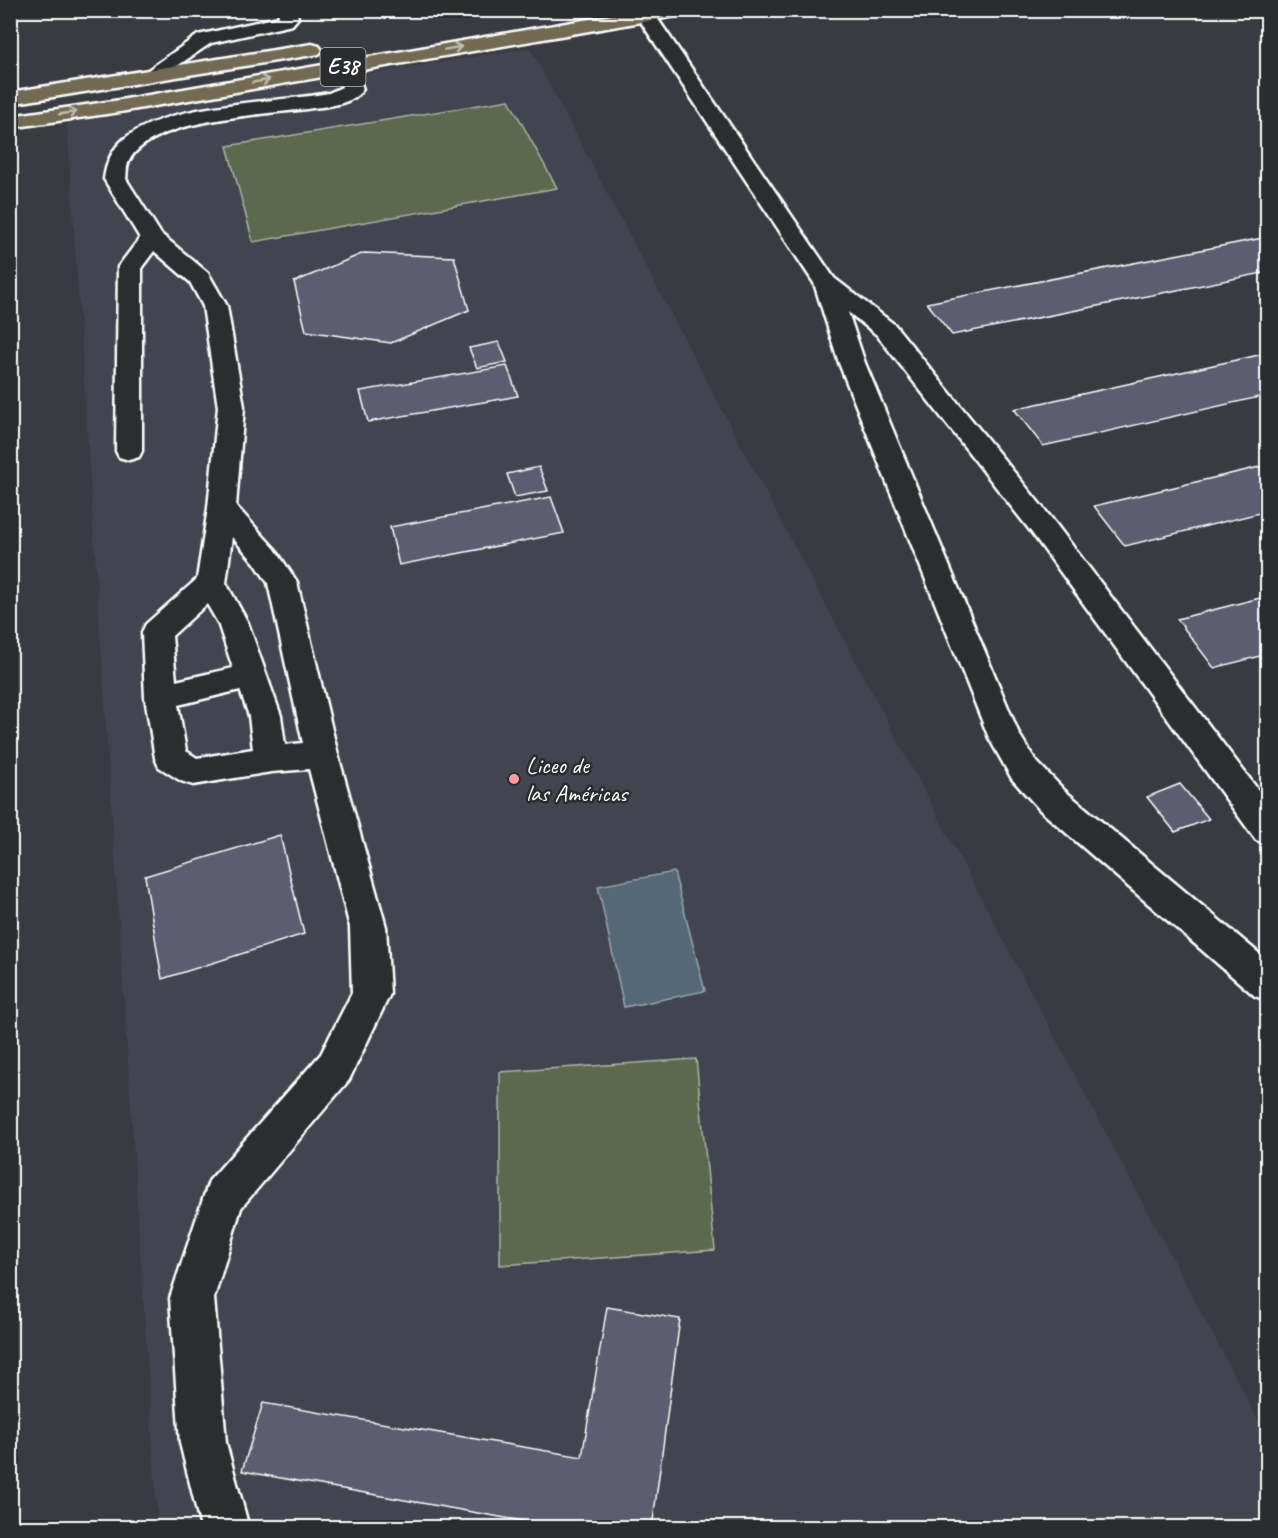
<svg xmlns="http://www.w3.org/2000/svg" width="1278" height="1538" viewBox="0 0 1278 1538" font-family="Caveat,sans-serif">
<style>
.built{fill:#434550}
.green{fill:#5d6950;stroke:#aeb4a8;stroke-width:1.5}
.water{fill:#556878;stroke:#99a4ae;stroke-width:1.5}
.building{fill:#5b5d6f;stroke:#fff;stroke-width:1.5}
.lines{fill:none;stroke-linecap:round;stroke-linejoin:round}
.minor-casing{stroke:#fff;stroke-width:5}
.highway-casing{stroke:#fff;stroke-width:5}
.minor{fill:#2a2d2e;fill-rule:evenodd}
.highway{fill:#736b52;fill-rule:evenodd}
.oneway{stroke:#c0bcb1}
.poi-dot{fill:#ff9aa2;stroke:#2a2d2e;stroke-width:2}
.labels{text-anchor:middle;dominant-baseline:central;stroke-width:5;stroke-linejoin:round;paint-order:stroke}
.shield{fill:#2a2d2e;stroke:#bfc0c0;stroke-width:1.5}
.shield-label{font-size:22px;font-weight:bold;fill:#fff}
.poi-label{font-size:24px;fill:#fff;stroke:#2a2d2e;text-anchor:start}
</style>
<rect width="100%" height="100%" fill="#393b42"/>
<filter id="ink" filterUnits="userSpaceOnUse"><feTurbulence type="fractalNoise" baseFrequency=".0167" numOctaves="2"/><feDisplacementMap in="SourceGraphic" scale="12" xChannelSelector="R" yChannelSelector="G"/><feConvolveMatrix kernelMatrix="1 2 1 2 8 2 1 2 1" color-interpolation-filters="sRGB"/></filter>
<g filter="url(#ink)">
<!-- built -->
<path class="built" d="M530,48L1267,1437V1527H158L67,121Z"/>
<!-- green -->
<g class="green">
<path d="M509,100L557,188L253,242L227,146Z"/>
<path d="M696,1059L715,1250L500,1265V1072Z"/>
</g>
<!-- water -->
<path class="water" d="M674,872L705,991L624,1007L598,886Z"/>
<!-- building -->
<g class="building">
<path d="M1268,237V272L952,335L927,303Z"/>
<path d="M364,253L454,257L469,310L391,343L306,331L294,282Z"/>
<path d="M499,342L507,362L477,368L469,348Z"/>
<path d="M1268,353V395L1043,446L1014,409Z"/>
<path d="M507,366L518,396L368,422L360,391Z"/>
<path d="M1268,465V511L1125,546L1094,506Z"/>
<path d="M539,467L548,491L515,497L507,474Z"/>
<path d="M551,497L564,533L399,565L390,527Z"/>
<path d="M1268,596V654L1214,668L1177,619Z"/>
<path d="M1180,784L1209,819L1175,832L1147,797Z"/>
<path d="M280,835L304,934L162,979L145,876Z"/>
<path d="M607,1307L680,1319L652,1528H562L242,1471L263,1403L582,1457Z"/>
</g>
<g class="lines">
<defs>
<g id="minor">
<path d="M278,10H296L298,18L292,25L211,43L158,79H144L141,75L198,35L279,17Z"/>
<path d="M647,10L653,12L834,278L895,325L1052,519L1268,803V844L1256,840L1032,533L877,335L848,312L865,363L1019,734L1036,761L1065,791L1268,961V1001L1255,996L1041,811L1012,779L989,738L839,363L814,283L637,16L639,12Z"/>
<path d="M346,60L353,62L363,89C353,104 330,106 313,108C269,115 151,117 129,161C126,166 127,173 126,179L161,234L208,273L227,306L244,407L236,506L275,549L297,582L338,755L386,927L390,994L349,1080L241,1208L214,1298L226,1443L249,1528H201L180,1443L170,1298L209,1181L321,1054L352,993L350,927L309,769L271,772L193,785L181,781L159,767L155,758L145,697L142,632L146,624L197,579L208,508L218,407L203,306L190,282L154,251L142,267V451L139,457L129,460L119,457L116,451L118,267L140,238L104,179C106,164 112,149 124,139C172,101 270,104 329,93L342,87L336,66L339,62ZM232,537L255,563L268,583L303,743L285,745L281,716L248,623L226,583ZM207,604L218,623L233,668L176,681L172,636ZM240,690L249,716L253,749L197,758L186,751L178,705Z"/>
</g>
<g id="highway">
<path d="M641,10H685L683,14L676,16L120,112L10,128V116L120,100Z"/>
<path d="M312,44L319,46L322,50L319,54L10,104V92Z"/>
</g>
</defs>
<!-- minor casing -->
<use href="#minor" class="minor-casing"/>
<!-- highway casing -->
<use href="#highway" class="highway-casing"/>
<!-- minor -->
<use href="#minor" class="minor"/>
<!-- highway -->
<use href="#highway" class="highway"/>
</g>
<!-- one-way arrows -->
<defs><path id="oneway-shaft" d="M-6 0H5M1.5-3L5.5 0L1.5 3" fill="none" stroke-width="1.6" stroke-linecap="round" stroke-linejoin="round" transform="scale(1.5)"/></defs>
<g class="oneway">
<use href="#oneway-shaft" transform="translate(453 48) rotate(-10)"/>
<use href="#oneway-shaft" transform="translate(261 81) rotate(-10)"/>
<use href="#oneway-shaft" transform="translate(68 113) rotate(-8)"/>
</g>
</g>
<!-- markers -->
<circle class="poi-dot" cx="514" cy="779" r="6"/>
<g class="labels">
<!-- shield labels -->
<rect class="shield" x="320.5" y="48" width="45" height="38" rx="4.5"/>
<g class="shield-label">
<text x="343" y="67">E38</text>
</g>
<!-- poi labels -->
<g class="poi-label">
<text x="526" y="765">Liceo de<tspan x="526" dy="28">las Américas</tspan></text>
</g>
</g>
<!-- margin -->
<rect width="1278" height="1538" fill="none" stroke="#2a2d2e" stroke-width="36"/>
<rect x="18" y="18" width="1242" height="1502" fill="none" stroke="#fff" stroke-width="2" filter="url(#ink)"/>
</svg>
